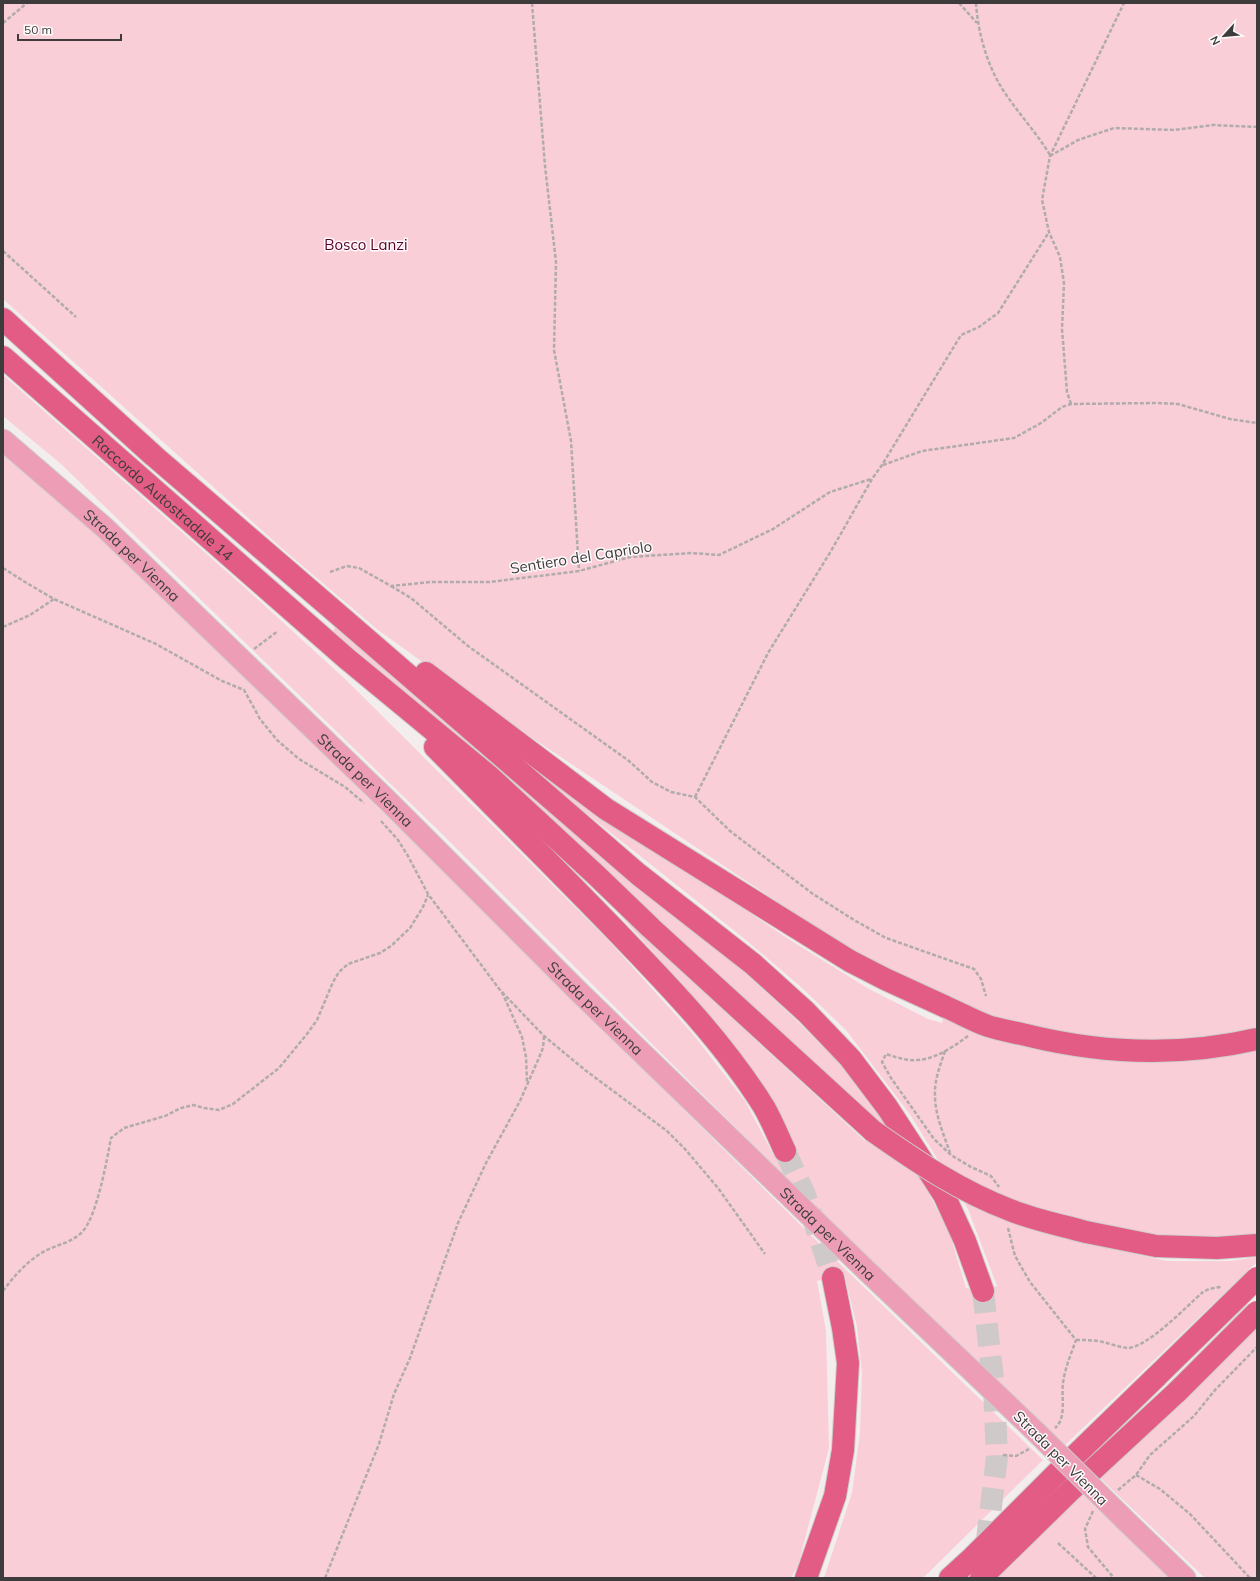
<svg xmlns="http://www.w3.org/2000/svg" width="1260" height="1581" viewBox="0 0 1260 1581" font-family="Mulish,sans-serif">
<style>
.green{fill:#faced7}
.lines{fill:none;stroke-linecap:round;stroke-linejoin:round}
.highway-tunnel{stroke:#cfc9ca;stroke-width:22;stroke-dasharray:22 11;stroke-linecap:butt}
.major-casing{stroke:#cdcccc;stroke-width:23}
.highway-casing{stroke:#cdcccc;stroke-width:24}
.path{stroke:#b0abac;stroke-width:2.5;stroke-dasharray:4 2;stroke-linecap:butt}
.major{stroke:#ee9db6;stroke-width:21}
.highway{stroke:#e35c85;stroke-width:22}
.major-bridge-casing{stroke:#cdcccc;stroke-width:23;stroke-linecap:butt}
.highway-bridge-casing{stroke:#cdcccc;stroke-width:24;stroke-linecap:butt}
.major-bridge{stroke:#ee9db6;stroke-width:21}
.highway-bridge{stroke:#e35c85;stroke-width:22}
.labels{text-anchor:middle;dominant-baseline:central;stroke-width:3;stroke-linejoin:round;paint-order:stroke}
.park-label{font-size:15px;fill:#580025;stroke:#fffbfc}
.street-label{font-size:15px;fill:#3d3b3b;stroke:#fffbfc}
</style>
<rect width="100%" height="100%" fill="#f3edee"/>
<!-- green -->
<g class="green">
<path d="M3,3H1257V1238L1084,1243L1167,1261H1231L1257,1257V1262L1064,1446L777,1169L437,829L61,464L3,416V375L243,586L344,678L608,940L692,1033L745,1101L774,1156L796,1145L753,1071L714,1020L620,915L865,1141L873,1131L842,1093L630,892L491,765L333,631L335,627L734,963L792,1016L844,1068L883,1121L923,1182L950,1235L966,1288L983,1291L997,1286L968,1209L911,1116L846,1030L801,987L741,936L572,802L495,739L790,940L869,989L928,1019L942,1023L946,1007L802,918L477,701L378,630L285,551L3,299Z"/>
<path d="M3,449L38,479L179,611L842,1266L1043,1460L923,1578H824L852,1493L860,1433L862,1372L857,1327L844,1273L817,1281L826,1331L829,1448L798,1565L791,1578H3Z"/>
<path d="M1257,1327V1578H1205L1099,1477Z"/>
<path d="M1082,1494L1169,1578H998Z"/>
</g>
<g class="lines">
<!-- highway-tunnel -->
<g class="highway-tunnel">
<path d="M785,1151L805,1195L833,1278"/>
<path d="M983,1291L994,1388L997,1457L985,1556"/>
</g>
<defs>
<g id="major">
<path id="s1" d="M3,440L105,528L388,801L579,992L867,1271L1036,1432"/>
<path d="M1125,1520L1185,1578"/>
</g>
<g id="highway">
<path d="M3,319L154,456L340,616L638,874L753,964L806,1012L850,1058L887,1107L917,1153L944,1195L965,1241L983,1291"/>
<path id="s2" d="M3,357L346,658L490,777L596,875L651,928L873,1131"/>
<path d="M426,673L606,809L850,961L885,979L946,1007"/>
<path d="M435,747C496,809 558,871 619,934C671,988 724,1043 764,1107C772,1121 778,1136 785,1151"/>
<path d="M1086,1232L1156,1246L1217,1248L1257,1245"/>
<path d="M806,1578L835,1496L843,1450L848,1363L843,1328L833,1278"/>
<path d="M950,1578L973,1557L1054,1476L1157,1376"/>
<path d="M981,1578L1070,1491L1178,1391"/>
</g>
</defs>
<!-- major casing -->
<use href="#major" class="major-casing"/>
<!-- highway casing -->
<use href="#highway" class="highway-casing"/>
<!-- path -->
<g class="path">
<path d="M532,3L545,166L556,262L554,350L571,441L579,571"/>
<path d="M959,3L977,23"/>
<path d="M976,3C978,33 987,65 1003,90C1018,113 1036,132 1050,155"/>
<path d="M3,23L27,3"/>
<path d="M1050,156L1078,140L1114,128L1174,130L1213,125L1257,127"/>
<path d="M3,251L76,317"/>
<path d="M1071,404L1067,392L1062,329L1064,283L1060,257L1049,232L1042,200L1050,156L1124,3"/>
<path d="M883,465L922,451L1014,438L1041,423L1062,407L1071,404L1158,403L1178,404L1230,419L1257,423"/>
<path d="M3,568L25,582L54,599L156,644L222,681L244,690L260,719L277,740L299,759L345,787L364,803"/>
<path d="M330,572L347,566L359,568L391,586L431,582H490L579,571L630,557L691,553L719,555L773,529L830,492L871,479"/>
<path d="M391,586L411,598L468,646L629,761L652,782L671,792L695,797L730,831L813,894L854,920L886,938L974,969L981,979L986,996"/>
<path d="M3,627L30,615L54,599"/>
<path d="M254,649L278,631"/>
<path d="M695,797L768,653L831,551L872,479L882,465L961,335L979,327L998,313L1049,232"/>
<path d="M381,821L398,840L408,856L428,894L500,990L544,1036L585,1070L667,1131L685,1149L718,1188L765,1254"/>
<path d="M502,992L522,1037L526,1057L527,1082"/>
<path d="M968,1036C953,1047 936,1059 917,1060C907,1061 895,1057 886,1054L882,1062L891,1078L934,1139L951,1155L971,1167L991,1176L999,1187"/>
<path d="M945,1051C940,1066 934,1081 935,1096C935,1115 944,1135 950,1153"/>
<path d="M1008,1228L1015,1256L1030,1282L1076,1340C1071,1354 1065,1368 1063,1383C1061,1397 1067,1418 1055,1428"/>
<path d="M3,1291C14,1276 28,1260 45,1251C58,1244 72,1243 83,1231C97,1215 107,1160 111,1138L124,1128L165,1116L181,1108L193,1105L204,1108L219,1110L233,1104L279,1068L307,1034L317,1020L333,982L339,972L348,964L380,953L391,946L410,928L423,907L428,895"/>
<path d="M1076,1340C1085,1340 1094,1340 1103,1342C1111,1344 1119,1347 1127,1348C1146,1349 1188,1305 1203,1292L1209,1289L1219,1287L1221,1289"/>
<path d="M1003,1455L1016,1456L1029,1449"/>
<path d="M1136,1475L1160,1489L1190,1514L1250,1578"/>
<path d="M1118,1490L1136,1475L1150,1455L1194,1416L1215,1390L1257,1347"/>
<path d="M1093,1511L1085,1529L1088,1547L1114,1578"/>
<path d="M1058,1543L1096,1578"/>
<path d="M325,1578L379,1444L394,1394L410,1358L458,1223L486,1163L520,1101L538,1060L543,1048L544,1036"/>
</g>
<!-- major -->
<use href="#major" class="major"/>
<!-- highway -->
<use href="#highway" class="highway"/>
<defs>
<path id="major-bridge" d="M1036,1432L1125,1520"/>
<g id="highway-bridge">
<path d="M946,1007C960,1013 974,1021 988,1026C1000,1030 1013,1032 1026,1035C1103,1054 1179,1057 1257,1039"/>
<path d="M873,1131C917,1162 960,1191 1010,1210C1034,1220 1061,1225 1086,1232"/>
<path d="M1157,1376L1257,1278"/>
<path d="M1178,1391L1257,1312"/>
</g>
</defs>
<!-- major-bridge casing -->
<use href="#major-bridge" class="major-bridge-casing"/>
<!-- highway-bridge casing -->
<use href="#highway-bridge" class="highway-bridge-casing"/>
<!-- major-bridge -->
<use href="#major-bridge" class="major-bridge"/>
<!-- highway-bridge -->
<use href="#highway-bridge" class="highway-bridge"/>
</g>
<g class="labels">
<!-- park labels -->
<g class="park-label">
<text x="366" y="244">Bosco Lanzi</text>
</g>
<!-- street labels -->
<g class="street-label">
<text stroke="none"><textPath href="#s2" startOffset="213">Raccordo Autostradale 14</textPath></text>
<text stroke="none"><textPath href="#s1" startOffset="173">Strada per Vienna</textPath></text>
<text transform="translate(581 557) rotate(-9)">Sentiero del Capriolo</text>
<text stroke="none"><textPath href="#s1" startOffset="497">Strada per Vienna</textPath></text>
<text stroke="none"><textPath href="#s1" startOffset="821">Strada per Vienna</textPath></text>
<text stroke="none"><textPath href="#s1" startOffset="1145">Strada per Vienna</textPath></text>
<text transform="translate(1061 1458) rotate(45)">Strada per Vienna</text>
</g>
</g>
<!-- border -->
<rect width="1260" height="1581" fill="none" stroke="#3d3b3b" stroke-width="8"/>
<!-- north arrow -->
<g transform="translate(1224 36) rotate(243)" stroke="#fffbfc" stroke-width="3" paint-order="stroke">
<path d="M0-3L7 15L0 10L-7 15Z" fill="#3d3b3b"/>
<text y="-6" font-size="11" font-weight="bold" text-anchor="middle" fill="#3d3b3b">N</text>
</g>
<!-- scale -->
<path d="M18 34v6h103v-6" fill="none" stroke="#3d3b3b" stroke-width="2"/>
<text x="24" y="34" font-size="12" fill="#3d3b3b" stroke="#fffbfc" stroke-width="3" paint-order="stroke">50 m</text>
</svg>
